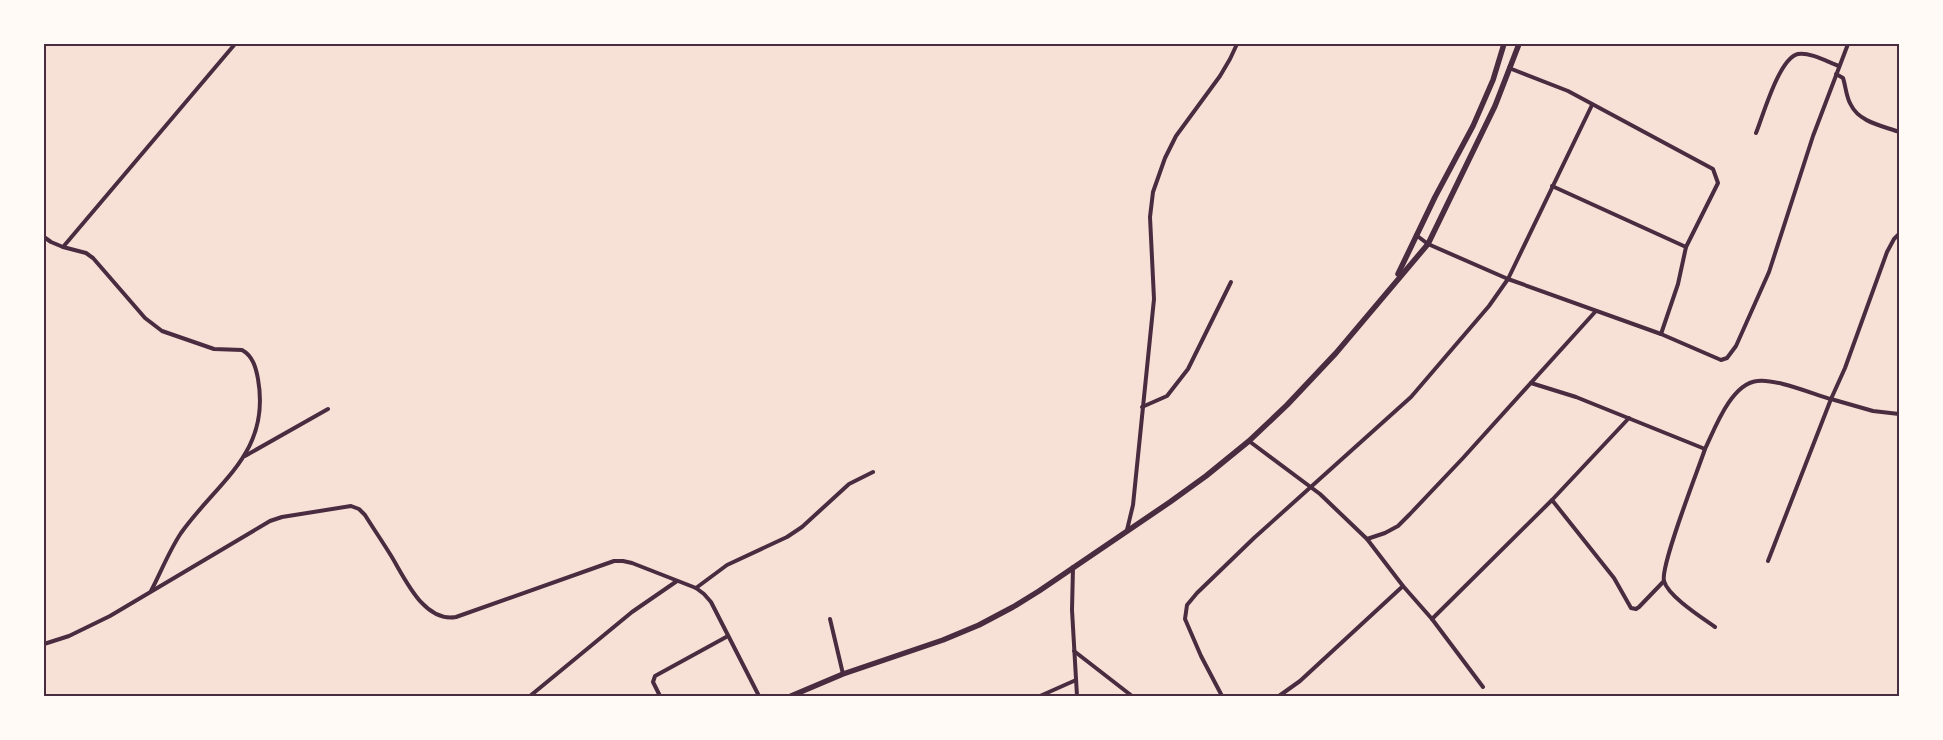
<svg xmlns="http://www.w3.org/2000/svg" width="1943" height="740" viewBox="0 0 1943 740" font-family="'Varela Round',sans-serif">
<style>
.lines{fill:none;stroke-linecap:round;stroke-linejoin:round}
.minor{stroke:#4a2c40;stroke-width:4}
.secondary{stroke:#4a2c40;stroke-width:5.5}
.neatline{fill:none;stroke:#4a2c40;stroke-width:2}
</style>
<rect width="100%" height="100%" fill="#f7e1d7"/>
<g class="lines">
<!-- minor -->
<g class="minor">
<path d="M1509,68L1568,91L1713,169L1718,183L1686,247L1678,284L1661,334"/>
<path d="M1836,74L1843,78C1846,87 1846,97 1851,105C1859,122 1883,126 1899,132"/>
<path d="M1756,133C1763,116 1779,58 1798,54C1810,52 1828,62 1839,66"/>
<path d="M1552,186L1686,247"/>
<path d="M1416,235L1428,244L1508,279L1661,334L1721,360L1727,358L1736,346L1769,272L1813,136L1848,44"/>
<path d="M44,237L51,242L63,247L235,44"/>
<path d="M63,247L86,253L93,258L145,318L162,331L214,349L242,350C253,356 256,368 258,379C271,453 218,481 181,533C169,551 161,572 151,591"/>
<path d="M1531,383L1576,397L1705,449C1715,428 1731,384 1757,381C1774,378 1813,394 1831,399L1845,368L1887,252L1894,239L1899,234"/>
<path d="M1142,407L1167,396L1188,369L1231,282"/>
<path d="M1249,441L1320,494L1367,539L1403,586L1432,619L1483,687"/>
<path d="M1705,449C1698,470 1660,566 1664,581C1668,596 1701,617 1715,627"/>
<path d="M245,456L328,409"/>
<path d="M1552,500L1614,578L1631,608L1636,609L1639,607L1664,581"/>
<path d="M1127,530L1133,505L1154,299L1150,217L1153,192L1165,158L1176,136L1220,76L1230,59L1237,44"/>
<path d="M1367,539L1385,533L1398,526L1410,514L1463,458L1595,312"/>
<path d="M1768,561L1831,399L1873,411L1899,414"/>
<path d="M1073,567L1072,610L1077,696"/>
<path d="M696,588L727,565L787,537L802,527L849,484L873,472"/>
<path d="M830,619L843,674"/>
<path d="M1432,619L1552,500L1629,418"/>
<path d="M44,644L69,636L110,616L270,521L282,517L351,506L359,509L365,515C373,528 382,541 390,554C404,576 423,623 456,617L614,561H623L632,563L696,588L704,594L711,602L759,696"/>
<path d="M1074,651L1132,696"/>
<path d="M530,696L632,612L677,581"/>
<path d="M660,696L653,682L655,676L728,636"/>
<path d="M1040,696L1076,680"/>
<path d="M1222,696L1201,656L1185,619L1187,605L1197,593L1254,538L1411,397L1489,306L1508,279L1592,105"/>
<path d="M1279,696L1300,681L1403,586"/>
</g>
<!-- secondary -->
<g class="secondary">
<path d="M1398,274L1435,197L1473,126L1493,80L1504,44"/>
<path d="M791,696L843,674L943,640L979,625L1013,607L1039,591L1170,502L1206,476L1249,441L1287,405L1336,353L1428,244L1495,106L1519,44"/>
</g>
</g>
<!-- border -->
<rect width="1943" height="740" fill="none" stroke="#fffaf5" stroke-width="90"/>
<rect x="45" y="45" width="1853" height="650" class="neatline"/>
</svg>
